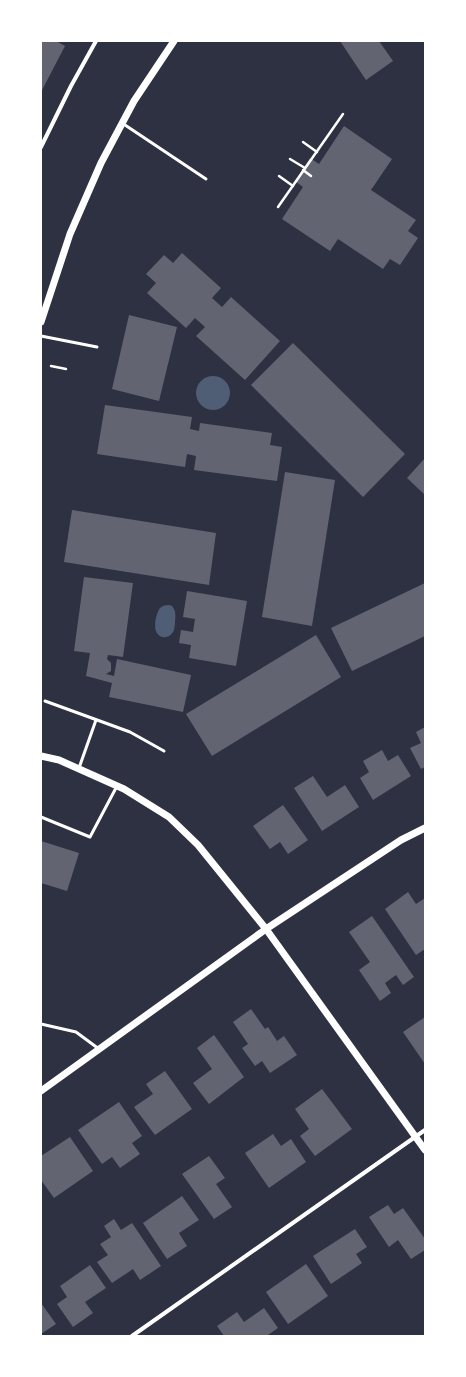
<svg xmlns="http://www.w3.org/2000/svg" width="466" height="1377" viewBox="0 0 466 1377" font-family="'IBM Plex Serif',serif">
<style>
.water{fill:#4f5d75}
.building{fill:#626471}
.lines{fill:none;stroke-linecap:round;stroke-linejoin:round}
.path{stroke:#fff;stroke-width:2.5}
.service{stroke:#fff;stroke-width:3}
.minor{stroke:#fff;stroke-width:4}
.tertiary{stroke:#fff;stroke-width:7}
</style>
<rect width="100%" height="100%" fill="#2d3142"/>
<!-- water -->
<g class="water">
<circle cx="213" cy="393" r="17"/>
<path d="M169,605L172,606C177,612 175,617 175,624C174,626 175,628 174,630C171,638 161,640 157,633C153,628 156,613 160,608C162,606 165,605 169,605Z"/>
</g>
<!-- building -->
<g class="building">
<path d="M41,41H56L65,46L41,92Z"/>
<path d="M340,41H379L393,61L366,80Z"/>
<path d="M344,126L392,159L371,190L416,220L408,231L418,238L400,265L390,259L383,269L338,239L330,251L282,219L303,187L295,181L310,158L319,164Z"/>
<path d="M182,253L221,288L212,298L222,307L231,297L280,341L245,380L196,336L205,327L195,318L186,328L147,293L156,283L146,274L164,255L173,263Z"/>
<path d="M129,315L177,327L159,401L112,389Z"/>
<path d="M293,343L405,454L363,497L251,385Z"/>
<path d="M105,405L192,417L190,429L199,431L200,423L272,433L270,445L282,447L277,481L194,470L196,456L187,454L185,467L97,454Z"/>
<path d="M425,458V495L407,478Z"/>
<path d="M285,472L335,480L312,626L262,617Z"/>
<path d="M72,510L216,533L209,585L64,562Z"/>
<path d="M84,577L133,583L123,657L108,655L107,659L111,663V671L106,674L114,676L117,659L191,675L183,712L109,697L112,683L86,676L90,653L74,651Z"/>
<path d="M425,583V636L352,671L331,628Z"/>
<path d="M187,591L247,601L236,666L189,658L191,645L179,643L181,630L193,632L195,619L183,617Z"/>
<path d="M316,635L341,677L212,756L186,714Z"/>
<path d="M425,727V767L421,769L410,748L421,743L416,732Z"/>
<path d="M382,750L388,761L398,755L411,776L373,800L360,778L369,772L363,761Z"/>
<path d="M313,776L327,797L345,785L359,807L322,831L294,788Z"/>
<path d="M283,805L308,840L288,854L280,842L270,849L253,826Z"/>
<path d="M41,841L79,853L67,891L41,883Z"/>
<path d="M408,892L416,904L425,898V949L416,955L385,909Z"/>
<path d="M372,916L414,977L403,985L396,975L385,983L391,993L380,1001L359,970L370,962L349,932Z"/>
<path d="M251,1009L265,1029L268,1027L277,1041L284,1036L297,1055L270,1073L262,1061L255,1066L242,1048L248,1044L233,1022Z"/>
<path d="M425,1017V1064L403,1032Z"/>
<path d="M214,1035L244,1077L209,1104L193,1083L212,1069L197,1048Z"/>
<path d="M165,1071L192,1109L155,1135L134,1107L153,1094L146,1084Z"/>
<path d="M322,1089L352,1129L315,1156L300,1136L309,1129L295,1109Z"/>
<path d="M119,1102L142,1136L132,1143L140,1154L120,1168L112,1157L102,1164L78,1130Z"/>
<path d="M273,1134L281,1146L291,1139L306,1162L269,1188L245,1153Z"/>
<path d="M70,1137L93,1171L54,1198L41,1180V1156Z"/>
<path d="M209,1156L225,1178L216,1184L232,1207L214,1219L182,1174Z"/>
<path d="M182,1196L199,1220L179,1233L187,1246L167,1259L143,1223Z"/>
<path d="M388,1205L394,1214L403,1208L425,1239V1250L411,1259L398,1240L389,1247L369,1217Z"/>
<path d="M114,1219L121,1230L132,1223L161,1266L140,1280L133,1269L112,1283L97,1262L108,1255L100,1244L111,1237L104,1226Z"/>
<path d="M355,1229L367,1247L356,1254L362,1263L331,1284L313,1256Z"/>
<path d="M306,1264L328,1296L288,1324L266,1292Z"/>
<path d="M90,1265L106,1288L85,1302L93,1313L73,1327L57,1304L67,1297L60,1286Z"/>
<path d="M41,1303L56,1324L41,1334Z"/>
<path d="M264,1308L278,1328L268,1335V1336H224L217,1326L237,1312L244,1322Z"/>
</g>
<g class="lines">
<!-- path -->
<g class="path">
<path d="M303,142L317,152"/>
<path d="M290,159L305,168"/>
<path d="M303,170L311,176"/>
<path d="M279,176L293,186"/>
<path d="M278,207L343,114"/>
<path d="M51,366L66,369"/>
</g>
<!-- service -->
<g class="service">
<path d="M122,123L206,179"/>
<path d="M41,336L97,347"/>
<path d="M45,701L130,732L164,751"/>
<path d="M79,768L96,720"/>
<path d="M41,817L90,837L117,786"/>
<path d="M41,1024L76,1032L99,1049"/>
</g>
<!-- minor -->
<g class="minor">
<path d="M41,147L71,86L96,41"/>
<path d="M132,1336L425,1130"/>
</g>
<!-- tertiary -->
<g class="tertiary">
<path d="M41,322L70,234L101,163L134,101L174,41"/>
<path d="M41,756L59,760L124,789L169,817L198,845L266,929L425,1150"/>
<path d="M41,1091L266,929L401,840L425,828"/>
</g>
</g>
<!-- border -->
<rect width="466" height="1377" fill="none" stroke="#ffffff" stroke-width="84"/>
</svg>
